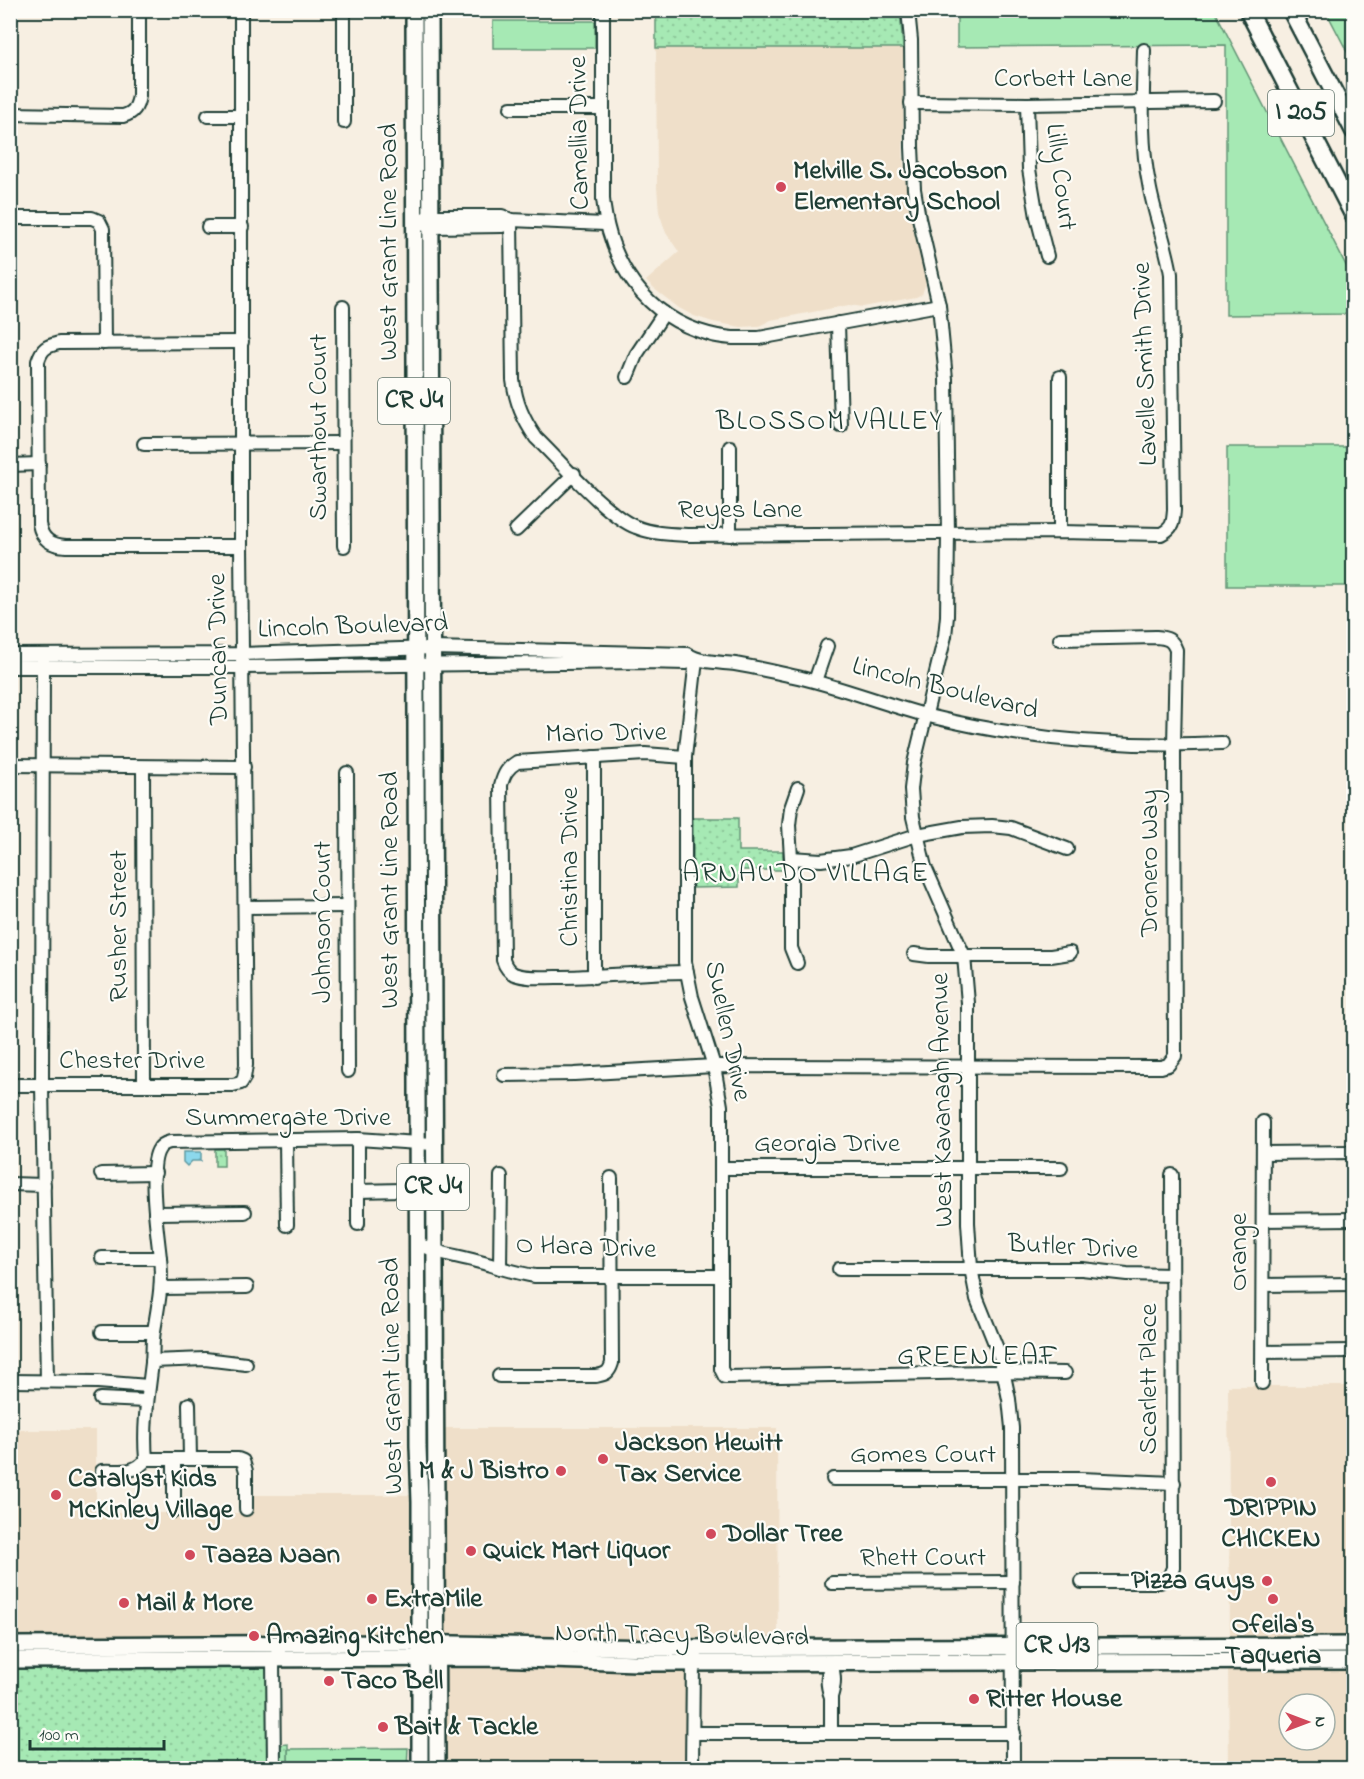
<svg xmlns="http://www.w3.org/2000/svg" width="1364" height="1779" viewBox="0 0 1364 1779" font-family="'Indie Flower',sans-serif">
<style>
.built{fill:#efdfc9;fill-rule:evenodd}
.grass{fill:#a6e9b4;stroke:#629374;stroke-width:1.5}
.park{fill:url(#park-dots);stroke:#629374;stroke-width:1.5}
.water{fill:url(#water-ripples);stroke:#609aa2;stroke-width:1.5}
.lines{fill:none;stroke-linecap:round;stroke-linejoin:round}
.minor-casing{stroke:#1f3d34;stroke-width:16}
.major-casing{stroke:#1f3d34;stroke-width:20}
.highway-casing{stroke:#1f3d34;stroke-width:21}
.minor{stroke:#fdfcf7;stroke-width:12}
.major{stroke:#fdfcf7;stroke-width:15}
.highway{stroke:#fdfcf7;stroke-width:16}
.poi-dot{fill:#d1495b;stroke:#fdfcf7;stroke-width:2}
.labels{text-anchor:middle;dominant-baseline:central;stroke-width:4.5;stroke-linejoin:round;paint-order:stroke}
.shield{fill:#fdfcf7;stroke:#62766e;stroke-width:1.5}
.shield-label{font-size:26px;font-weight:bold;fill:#1f3d34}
.street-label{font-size:27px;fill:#1f3d34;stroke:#fdfcf7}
.poi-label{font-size:27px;font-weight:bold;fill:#1f3d34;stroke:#fdfcf7;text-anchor:start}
.neighbourhood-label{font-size:28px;letter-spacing:1.5px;fill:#1f3d34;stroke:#fdfcf7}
</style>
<defs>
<pattern id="park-dots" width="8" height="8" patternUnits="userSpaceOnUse" patternTransform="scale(1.5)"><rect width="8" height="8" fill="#a6e9b4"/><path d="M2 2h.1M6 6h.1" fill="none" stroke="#8ec99b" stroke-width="1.8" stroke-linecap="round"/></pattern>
<pattern id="water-ripples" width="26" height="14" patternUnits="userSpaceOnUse" patternTransform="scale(1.5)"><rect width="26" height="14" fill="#8cd8ec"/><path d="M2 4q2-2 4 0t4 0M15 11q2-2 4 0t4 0" fill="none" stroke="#78bacb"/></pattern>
</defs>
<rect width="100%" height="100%" fill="#f7efe2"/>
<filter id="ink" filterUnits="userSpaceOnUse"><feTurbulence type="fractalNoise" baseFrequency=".0167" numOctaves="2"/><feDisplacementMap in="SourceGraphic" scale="12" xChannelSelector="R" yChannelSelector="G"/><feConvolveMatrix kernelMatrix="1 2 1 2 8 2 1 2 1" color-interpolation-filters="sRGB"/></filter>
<g filter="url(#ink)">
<!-- built -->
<g class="built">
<path d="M656,48H903V161L909,211L926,283L922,294L916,297L863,307L849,305L771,320L759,326L741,327L713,322L694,316L679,308L653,288L646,281L679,252L666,233L659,212L657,187Z"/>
<path d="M1228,1386H1353V1641L1230,1642Z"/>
<path d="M438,1428H777L778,1643L440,1640Z"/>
<path d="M10,1430H96V1513H253L254,1495H416L415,1637L11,1640Z"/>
<path d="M441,1661L688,1665V1768H440Z"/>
<path d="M1228,1664H1353V1768H1229ZM1289,1704H1325V1740H1289Z"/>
</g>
<!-- grass -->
<g class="grass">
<path d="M957,11H1215L1353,279V314L1226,315V45L957,47Z"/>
<path d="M1326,11H1353V63Z"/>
<rect x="493" y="21" width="102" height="27"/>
<rect x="1227" y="447" width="126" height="139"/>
<path d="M408,1748L407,1768H288V1749Z"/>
</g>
<!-- park -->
<g class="park">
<path d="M656,11H900L903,48H656Z"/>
<path d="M693,818H738V851H783V870H739V887L693,888Z"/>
<rect x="215" y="1149" width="9" height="17"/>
<path d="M10,1665L267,1666L277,1745L288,1744V1768H11Z"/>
</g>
<!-- water -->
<path class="water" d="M183,1152H201V1161H192L187,1166L183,1162Z"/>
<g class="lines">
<defs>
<g id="minor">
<path d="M603,10V199C609,262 645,317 709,334C725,339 742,338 759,338L939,305"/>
<path d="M908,10L911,40L912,147L914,189L919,218L939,305L946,379L948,533L947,616L945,636L914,763L911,789L913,817L925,867L964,956L968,1003V1223L971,1268L977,1299L1000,1356L1009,1399L1012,1428L1013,1768"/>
<path d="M911,103L1027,104L1214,101"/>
<path d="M1027,104L1029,169L1037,217L1047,256"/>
<path d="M511,108H603"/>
<path d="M10,114L123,116C134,113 137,107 139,96V10"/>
<path d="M208,116H240"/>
<path d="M344,122V10"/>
<path d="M10,218H92L99,221L103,229L104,343"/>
<path d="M425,218L431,216H502L511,220L605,224"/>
<path d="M511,220L513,380C516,403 523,419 536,438C559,460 608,517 636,527C653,534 672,534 690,535L1060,532L1161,534C1173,528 1173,523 1174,510L1171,274C1166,243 1154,214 1149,184C1140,140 1143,95 1144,50"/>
<path d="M422,224L431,227L502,226L511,220"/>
<path d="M208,227H242"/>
<path d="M343,307L344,546"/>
<path d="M838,323L841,426"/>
<path d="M627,377L636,355L664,313"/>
<path d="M144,444L343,443"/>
<path d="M730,447V535"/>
<path d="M10,465L39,464"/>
<path d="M516,530L574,474"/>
<path d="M1060,532V377"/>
<path d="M241,546H66C51,545 42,540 39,524L38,361C42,348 47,346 59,343L242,342"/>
<path d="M10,655L243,654L433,648L687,654C701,663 719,662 735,664C754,667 774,672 793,676C839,686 883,704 929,716C1025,740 1122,748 1222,743"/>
<path d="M43,655L42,1085L47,1381"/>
<path d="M696,660L685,757V962L692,997L714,1066L721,1106V1369L725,1377L989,1372L1065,1373"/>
<path d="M10,667H243L643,662L686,663L696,660"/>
<path d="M815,681L827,646"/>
<path d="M594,757V977"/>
<path d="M685,757L645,754L517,762C507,768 504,774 501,785L503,960C505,966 508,971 514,974C527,979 543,977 556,977C600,977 643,972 687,972"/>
<path d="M10,765L244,767"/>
<path d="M143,768L144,1085"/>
<path d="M347,773L348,1071"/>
<path d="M791,858L821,860L851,856L917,835L962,827L992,826L1011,828L1067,849"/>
<path d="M245,907L347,906"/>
<path d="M914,954L929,956H1051L1070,953"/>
<path d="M797,963L791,948V858L789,825L791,808L798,788"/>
<path d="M504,1075L574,1074L714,1066L1161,1067L1168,1065L1175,1056L1174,745L1176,650C1172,639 1167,638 1156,637L1060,639"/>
<path d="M10,1085H233L241,1083L244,1078L246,1065L241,546V10"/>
<path d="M286,1139L287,1225"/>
<path d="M358,1139V1224"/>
<path d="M1264,1153L1354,1152"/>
<path d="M722,1168H1061"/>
<path d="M101,1174L155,1173"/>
<path d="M10,1184L44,1185"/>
<path d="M358,1191L402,1190"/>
<path d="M155,1213L245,1212"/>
<path d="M1263,1220L1354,1219"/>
<path d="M417,1243C438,1254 454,1255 476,1261C496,1266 514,1273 535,1276H721"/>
<path d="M102,1258H160"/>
<path d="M500,1268L501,1176"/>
<path d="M839,1269H1082L1127,1274L1172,1275"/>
<path d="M1263,1285L1354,1284"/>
<path d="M161,1288L247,1287"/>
<path d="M102,1332H153"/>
<path d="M1263,1352L1354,1351"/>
<path d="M152,1361L205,1359L246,1364"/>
<path d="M499,1376H596C606,1374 609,1373 612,1363L611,1178"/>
<path d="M10,1381L98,1382L148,1386"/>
<path d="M1262,1383L1263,1122"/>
<path d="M100,1399L146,1401"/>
<path d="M189,1404L190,1459"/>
<path d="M146,1459C143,1426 148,1396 152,1363C153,1353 152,1342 154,1331C158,1306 163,1284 160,1258C158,1237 147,1166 159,1149C161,1145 166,1143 170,1142L358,1139L433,1144"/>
<path d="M146,1459H238L243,1461L246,1471V1509"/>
<path d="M174,1459V1511"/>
<path d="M102,1471C119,1470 135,1475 146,1459"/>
<path d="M833,1479H1081L1174,1483"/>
<path d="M1082,1582H1160L1169,1577L1173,1568L1172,1175"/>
<path d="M832,1583L1013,1582"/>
<path d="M831,1663C835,1676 835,1684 831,1697C826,1684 827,1676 831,1663Z"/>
<path d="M831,1697V1733"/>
<path d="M693,1733H1014"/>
<path d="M274,1768L273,1659L279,1652"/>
<path d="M692,1768L693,1663L696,1657"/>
</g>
<g id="major">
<path d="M414,10L418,1446L420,1502V1768"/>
<path d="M430,10L437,1768"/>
<path d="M10,1645L406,1643L658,1648L1354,1645"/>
<path d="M10,1660L497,1658L637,1663L1354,1661"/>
</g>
<g id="highway">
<path d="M1248,10L1354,216"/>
<path d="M1291,10L1354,131"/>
</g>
</defs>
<!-- minor casing -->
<use href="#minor" class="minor-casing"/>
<!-- major casing -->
<use href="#major" class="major-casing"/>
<!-- highway casing -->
<use href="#highway" class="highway-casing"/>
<!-- minor -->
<use href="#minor" class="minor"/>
<!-- major -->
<use href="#major" class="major"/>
<!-- highway -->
<use href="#highway" class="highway"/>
</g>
</g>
<!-- markers -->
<g class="poi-dot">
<circle cx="781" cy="187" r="6"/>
<circle cx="603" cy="1459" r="6"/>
<circle cx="561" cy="1471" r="6"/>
<circle cx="1271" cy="1482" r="6"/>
<circle cx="56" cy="1495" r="6"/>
<circle cx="711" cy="1534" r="6"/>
<circle cx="471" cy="1551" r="6"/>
<circle cx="190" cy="1555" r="6"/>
<circle cx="1267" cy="1581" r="6"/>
<circle cx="372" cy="1599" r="6"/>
<circle cx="1273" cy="1599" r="6"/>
<circle cx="124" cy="1603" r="6"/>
<circle cx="254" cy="1636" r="6"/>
<circle cx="329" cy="1681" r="6"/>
<circle cx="974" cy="1699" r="6"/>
<circle cx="383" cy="1727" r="6"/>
</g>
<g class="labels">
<!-- shield labels -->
<g class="shield">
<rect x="1268" y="90" width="66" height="46" rx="4.5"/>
<rect x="378" y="378" width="72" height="46" rx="4.5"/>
<rect x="397" y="1164" width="72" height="46" rx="4.5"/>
<rect x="1016.5" y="1623" width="81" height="46" rx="4.5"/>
</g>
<g class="shield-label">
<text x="1301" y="113">I 205</text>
<text x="414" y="401">CR J4</text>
<text x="433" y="1187">CR J4</text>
<text x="1057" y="1646">CR J13</text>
</g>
<!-- street labels -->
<g class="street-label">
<text x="1063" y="79">Corbett Lane</text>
<text transform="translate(580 133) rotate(-91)">Camellia Drive</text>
<text transform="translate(1060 177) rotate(83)">Lilly Court</text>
<text transform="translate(389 242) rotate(-90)">West Grant Line Road</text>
<text transform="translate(1146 364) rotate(-92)">Lavelle Smith Drive</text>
<text transform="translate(319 427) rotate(-90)">Swarthout Court</text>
<text x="740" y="510">Reyes Lane</text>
<text transform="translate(353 627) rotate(-2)">Lincoln Boulevard</text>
<text transform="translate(219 649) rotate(-91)">Duncan Drive</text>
<text transform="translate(945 689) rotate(14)">Lincoln Boulevard</text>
<text transform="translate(606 734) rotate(-1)">Mario Drive</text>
<text transform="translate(1150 863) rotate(-90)">Dronero Way</text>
<text transform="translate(570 867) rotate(-90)">Christina Drive</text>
<text transform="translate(390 890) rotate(-90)">West Grant Line Road</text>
<text transform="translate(323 922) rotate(-90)">Johnson Court</text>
<text transform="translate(119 926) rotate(-90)">Rusher Street</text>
<text transform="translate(727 1031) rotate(78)">Suellen Drive</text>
<text x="132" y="1061">Chester Drive</text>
<text transform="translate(943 1100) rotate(-91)">West Kavanagh Avenue</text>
<text x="288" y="1118">Summergate Drive</text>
<text x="827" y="1144">Georgia Drive</text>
<text transform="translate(586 1248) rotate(2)">O Hara Drive</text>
<text transform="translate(1073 1248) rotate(3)">Butler Drive</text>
<text transform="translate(1239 1252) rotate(-90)">Orange</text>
<text transform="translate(393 1376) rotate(-91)">West Grant Line Road</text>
<text transform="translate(1149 1379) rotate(-90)">Scarlett Place</text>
<text x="923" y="1455">Gomes Court</text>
<text x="923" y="1558">Rhett Court</text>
<text transform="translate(682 1636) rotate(1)">North Tracy Boulevard</text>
</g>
<!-- poi labels -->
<g class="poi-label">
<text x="793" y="171">Melville S. Jacobson<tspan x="793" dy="31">Elementary School</tspan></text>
<text x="615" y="1443">Jackson Hewitt<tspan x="615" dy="31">Tax Service</tspan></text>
<text x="549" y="1471" text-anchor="end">M &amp; J Bistro</text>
<text x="68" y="1479">Catalyst Kids<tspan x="68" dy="31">McKinley Village</tspan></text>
<text x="1271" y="1508" text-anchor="middle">DRIPPIN<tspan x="1271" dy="31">CHICKEN</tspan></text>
<text x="723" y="1534">Dollar Tree</text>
<text x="483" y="1551">Quick Mart Liquor</text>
<text x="202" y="1555">Taaza Naan</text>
<text x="1255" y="1581" text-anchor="end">Pizza Guys</text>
<text x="384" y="1599">ExtraMile</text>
<text x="136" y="1603">Mail &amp; More</text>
<text x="1273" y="1625" text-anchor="middle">Ofeila's<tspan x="1273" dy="31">Taqueria</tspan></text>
<text x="266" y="1636">Amazing Kitchen</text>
<text x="341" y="1681">Taco Bell</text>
<text x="986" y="1699">Ritter House</text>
<text x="395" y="1727">Bait &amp; Tackle</text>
</g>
<!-- neighbourhood labels -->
<g class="neighbourhood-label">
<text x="830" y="422">BLOSSOM VALLEY</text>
<text x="806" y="874">ARNAUDO VILLAGE</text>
<text x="978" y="1357">GREENLEAF</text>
</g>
</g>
<!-- margin -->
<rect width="1364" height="1779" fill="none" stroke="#fdfcf7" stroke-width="36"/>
<rect x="18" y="18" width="1328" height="1743" fill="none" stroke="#1f3d34" stroke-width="2" filter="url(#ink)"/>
<!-- north arrow -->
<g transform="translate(1307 1722) rotate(90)"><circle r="28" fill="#fdfcf7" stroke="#a4b0a9" stroke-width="1.5"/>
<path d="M0-4.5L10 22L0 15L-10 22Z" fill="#d1495b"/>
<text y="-9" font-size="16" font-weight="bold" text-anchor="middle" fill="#1f3d34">N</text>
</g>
<!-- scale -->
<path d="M30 1740v9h134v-9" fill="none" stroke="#1f3d34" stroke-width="3"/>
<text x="39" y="1740" font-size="18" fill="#1f3d34" stroke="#fdfcf7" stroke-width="4.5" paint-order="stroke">100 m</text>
</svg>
